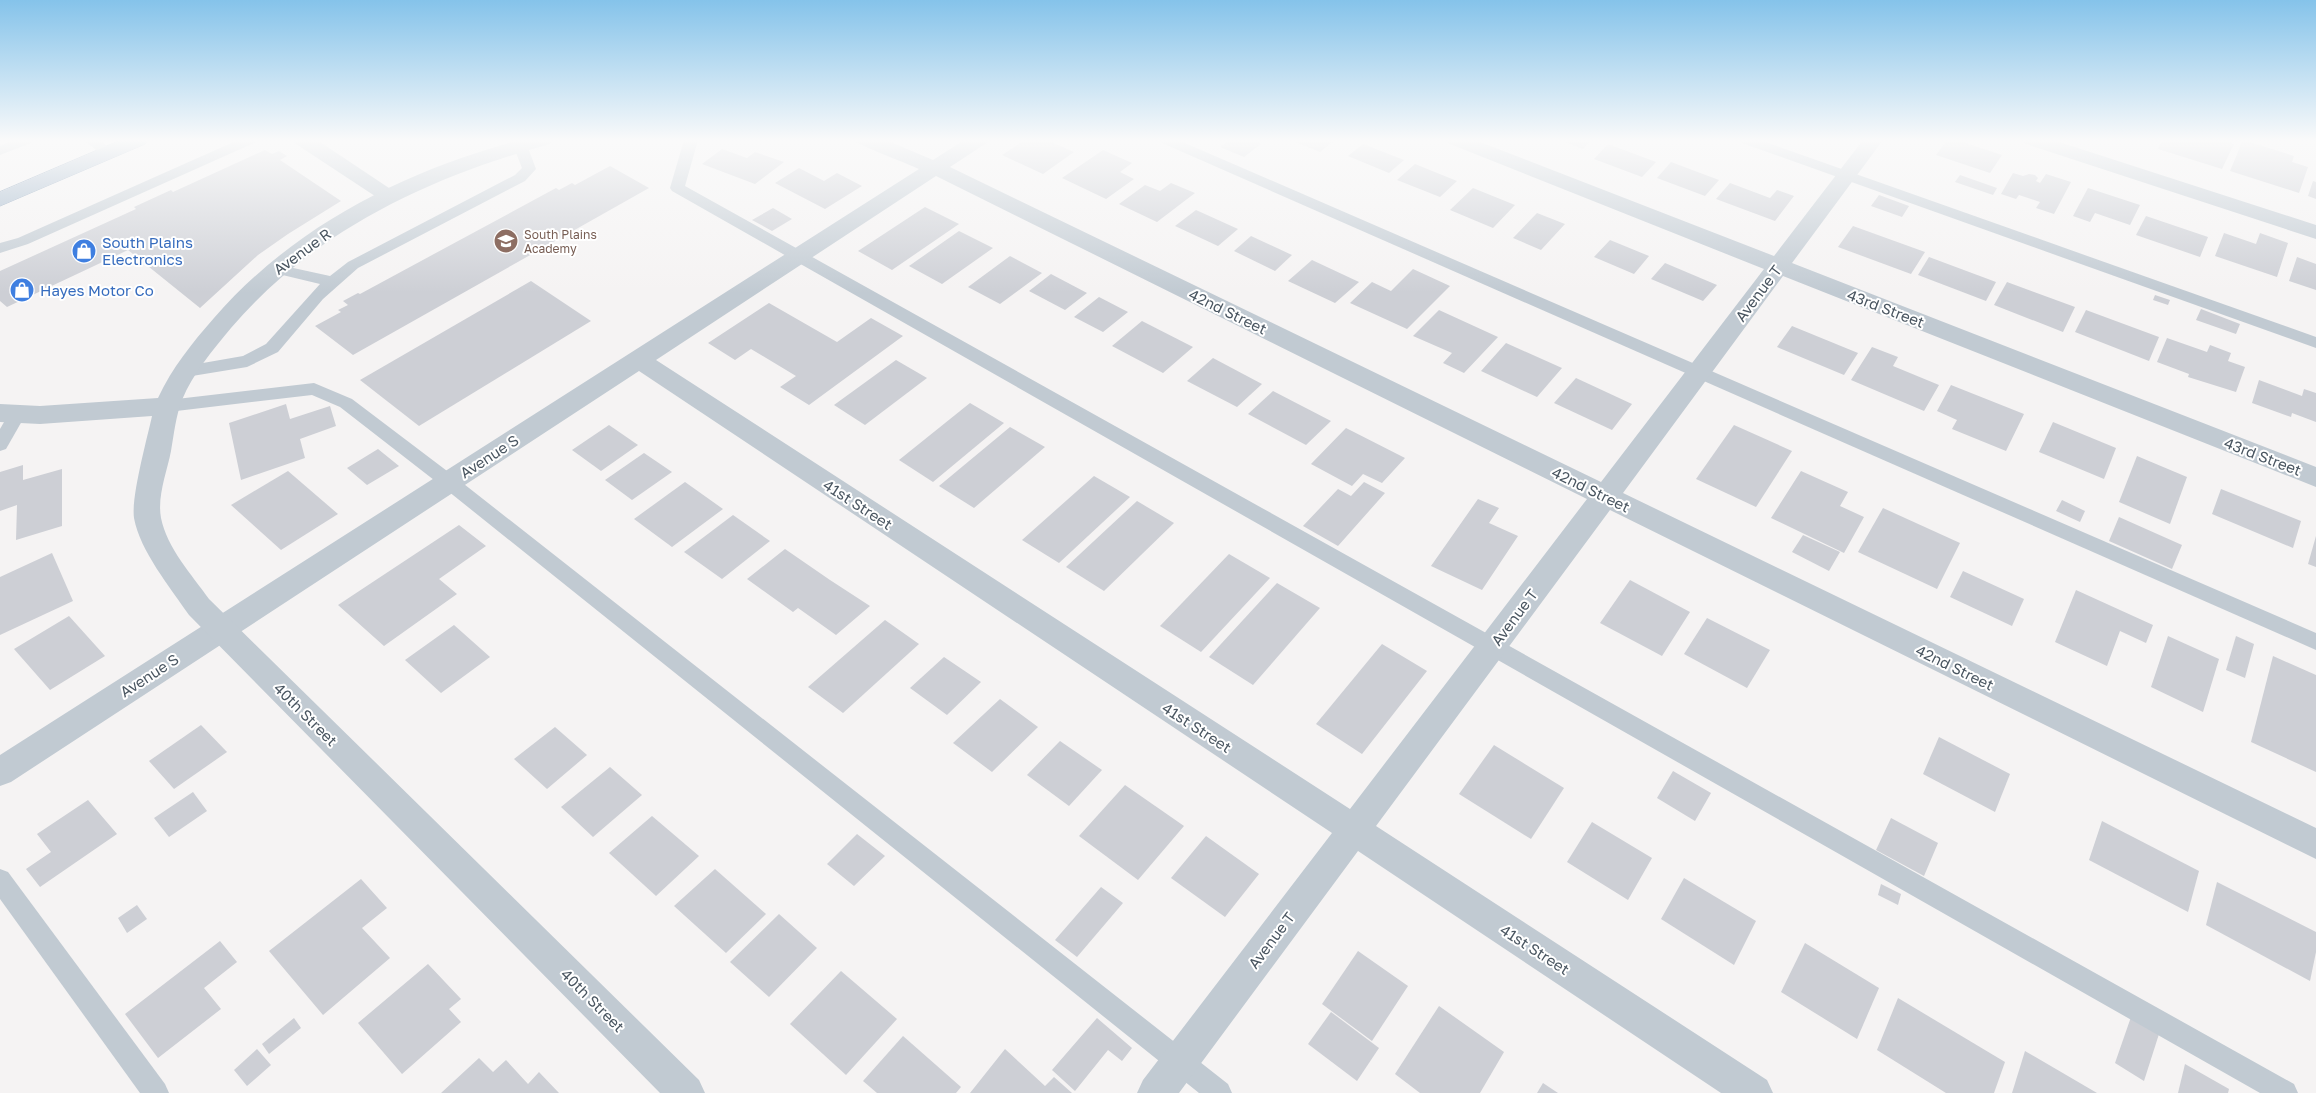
<svg xmlns="http://www.w3.org/2000/svg" width="2316" height="1093" viewBox="0 0 2316 1093" font-family="'Golos Text',sans-serif">
<style>
.building{fill:#cdcfd5}
.lines{fill:none;stroke-linecap:round;stroke-linejoin:round}
.trunk-casing{stroke:#7690ad;stroke-width:1}
.service{fill:#c1cad2;fill-rule:evenodd}
.minor{fill:#c1cad2;fill-rule:evenodd}
.tertiary{fill:#c1cad2;fill-rule:evenodd}
.trunk{fill:#9fb4c9;fill-rule:evenodd}
.labels{text-anchor:middle;dominant-baseline:central;stroke-width:4;stroke-linejoin:round;paint-order:stroke}
.far-education-label{font-size:12px;fill:#785e54;stroke:#fff;text-anchor:start}
.shop-label{font-size:15px;fill:#366cbe;stroke:#fff;text-anchor:start}
.street-label{font-size:15px;fill:#4a5661;stroke:#fff}
</style>
<rect width="100%" height="100%" fill="#f5f3f3"/>
<!-- building -->
<g class="building">
<path d="M1025,140H1047L1074,152L1043,174L1002,155Z"/>
<path d="M1229,140H1252L1261,144L1244,157L1220,147Z"/>
<path d="M1290,140H1335L1320,152Z"/>
<path d="M1560,140H1591L1583,149Z"/>
<path d="M1947,140H1957L2002,155L1990,173L1936,155Z"/>
<path d="M2162,140H2221L2234,144L2222,169L2158,149Z"/>
<path d="M2243,140L2294,156L2292,162L2308,167L2299,193L2230,171Z"/>
<path d="M1363,144L1404,160L1389,173L1348,156Z"/>
<path d="M1608,144L1656,162L1642,177L1594,159Z"/>
<path d="M722,149L747,158L755,152L784,162L755,184L702,164Z"/>
<path d="M265,150L272,154L279,151L287,156L280,160L341,201L288,234L258,255L200,308L128,250L7,307L0,301V271L136,209L134,207L171,190L173,192Z"/>
<path d="M1103,150L1132,163L1120,172L1134,179L1106,199L1062,178Z"/>
<path d="M1671,162L1719,180L1705,196L1657,178Z"/>
<path d="M1415,164L1457,181L1440,197L1397,180Z"/>
<path d="M610,166L649,188L353,355L315,326L341,312L338,310L348,305L343,301L358,293L360,294L556,188L559,190L572,183L575,185Z"/>
<path d="M799,168L824,181L837,173L862,186L825,209L775,183Z"/>
<path d="M2013,173L2023,176L2029,174L2035,175L2038,178L2036,181L2040,183L2046,174L2071,182L2054,214L2036,208L2040,202L2019,195L2016,199L2001,194Z"/>
<path d="M1960,175L1997,188L1993,195L1955,182Z"/>
<path d="M2313,181L2316,182V199L2308,196Z"/>
<path d="M1171,183L1195,193L1157,222L1119,204L1145,185L1160,191Z"/>
<path d="M1730,183L1770,198L1777,190L1794,196L1775,221L1716,199Z"/>
<path d="M1473,188L1515,205L1493,228L1450,210Z"/>
<path d="M2088,188L2140,205L2130,225L2095,213L2090,222L2073,216Z"/>
<path d="M1879,195L1909,206L1902,217L1871,206Z"/>
<path d="M925,207L959,224L892,270L858,251Z"/>
<path d="M773,208L792,219L772,231L752,220Z"/>
<path d="M1196,210L1238,229L1218,246L1175,226Z"/>
<path d="M1537,213L1565,224L1541,250L1513,238Z"/>
<path d="M2146,216L2208,237L2200,257L2136,235Z"/>
<path d="M1853,226L1925,252L1911,274L1838,247Z"/>
<path d="M959,231L993,248L942,284L909,266Z"/>
<path d="M2224,233L2256,244L2260,233L2288,243L2277,277L2215,256Z"/>
<path d="M1251,236L1292,255L1275,271L1234,251Z"/>
<path d="M1610,240L1649,256L1634,274L1594,257Z"/>
<path d="M1010,256L1042,273L1000,304L968,287Z"/>
<path d="M1929,257L1996,282L1986,301L1918,275Z"/>
<path d="M2297,257L2316,264V290L2289,281Z"/>
<path d="M1312,260L1359,282L1335,303L1288,281Z"/>
<path d="M1665,263L1717,285L1703,301L1651,279Z"/>
<path d="M1413,269L1450,286L1407,329L1350,303L1372,282L1391,291Z"/>
<path d="M1051,274L1087,293L1065,310L1029,291Z"/>
<path d="M531,281L591,321L419,426L360,380Z"/>
<path d="M2007,282L2075,307L2063,332L1994,305Z"/>
<path d="M2155,295L2170,300L2168,305L2153,300Z"/>
<path d="M1099,297L1128,312L1103,332L1074,317Z"/>
<path d="M769,303L837,342L871,318L903,336L809,405L780,387L796,376L751,349L735,360L708,343Z"/>
<path d="M2201,309L2240,324L2236,334L2196,320Z"/>
<path d="M1439,310L1498,337L1464,373L1443,363L1452,353L1413,336Z"/>
<path d="M2086,310L2159,337L2149,361L2075,332Z"/>
<path d="M1142,321L1193,347L1163,373L1112,346Z"/>
<path d="M1792,326L1858,353L1844,375L1777,347Z"/>
<path d="M2167,338L2207,352L2210,345L2231,353L2228,361L2245,367L2236,392L2188,377L2189,374L2157,362Z"/>
<path d="M1506,343L1562,368L1537,397L1481,371Z"/>
<path d="M1872,347L1898,357L1893,366L1939,385L1924,411L1851,380Z"/>
<path d="M1213,358L1262,384L1237,407L1187,381Z"/>
<path d="M896,360L927,378L865,425L834,405Z"/>
<path d="M1576,378L1632,404L1612,430L1554,403Z"/>
<path d="M2259,380L2302,396L2304,389L2316,393V422L2292,413L2291,417L2252,403Z"/>
<path d="M1951,385L2024,414L2006,451L1952,429L1957,420L1937,411Z"/>
<path d="M1273,391L1331,421L1306,445L1248,414Z"/>
<path d="M970,403L1004,423L933,482L899,460Z"/>
<path d="M286,404L290,419L330,406L336,426L300,439L305,458L241,480L229,423Z"/>
<path d="M2053,422L2116,448L2104,479L2039,452Z"/>
<path d="M609,425L638,445L601,471L572,450Z"/>
<path d="M1734,425L1792,451L1756,507L1696,479Z"/>
<path d="M1010,427L1045,447L974,508L939,486Z"/>
<path d="M1346,428L1405,458L1382,483L1363,474L1352,486L1311,464Z"/>
<path d="M378,449L399,466L367,485L347,468Z"/>
<path d="M644,453L672,472L632,500L605,480Z"/>
<path d="M2137,456L2187,477L2170,524L2119,502Z"/>
<path d="M23,465V480L62,469V526L16,540L17,505L0,511V472Z"/>
<path d="M288,471L338,514L281,550L231,505Z"/>
<path d="M1801,471L1848,492L1840,506L1864,517L1844,553L1771,518Z"/>
<path d="M1094,476L1130,497L1059,563L1022,540Z"/>
<path d="M685,482L723,509L672,547L634,519Z"/>
<path d="M1364,482L1385,493L1338,546L1303,526L1338,489L1351,496Z"/>
<path d="M2221,489L2301,521L2293,548L2212,514Z"/>
<path d="M1478,499L1499,508L1489,523L1518,536L1482,590L1431,566Z"/>
<path d="M2062,500L2085,511L2080,522L2056,511Z"/>
<path d="M1137,501L1174,523L1104,591L1066,567Z"/>
<path d="M1883,508L1960,543L1937,589L1858,552Z"/>
<path d="M733,515L770,541L722,579L684,552Z"/>
<path d="M2119,517L2182,545L2172,569L2109,541Z"/>
<path d="M459,525L486,546L439,579L457,594L384,646L338,605Z"/>
<path d="M1803,535L1840,552L1829,571L1792,552Z"/>
<path d="M2316,536V567L2308,564Z"/>
<path d="M785,549L830,580L870,606L836,635L798,608L793,612L747,579Z"/>
<path d="M52,553L73,601L0,635V577Z"/>
<path d="M1229,554L1270,578L1201,652L1160,626Z"/>
<path d="M1963,571L2024,599L2012,626L1950,597Z"/>
<path d="M1630,580L1690,612L1662,656L1600,623Z"/>
<path d="M1277,583L1320,608L1253,685L1209,657Z"/>
<path d="M2076,590L2153,625L2146,643L2120,631L2107,666L2055,642Z"/>
<path d="M69,616L105,656L50,690L14,649Z"/>
<path d="M1707,618L1770,650L1747,688L1684,654Z"/>
<path d="M885,620L919,644L843,713L808,687Z"/>
<path d="M454,625L490,657L441,693L405,660Z"/>
<path d="M2168,636L2219,659L2203,712L2151,687Z"/>
<path d="M2236,636L2254,644L2245,678L2226,670Z"/>
<path d="M1382,644L1427,671L1362,754L1316,724Z"/>
<path d="M2273,656L2316,675V772L2251,742Z"/>
<path d="M944,657L981,682L947,715L910,688Z"/>
<path d="M1000,699L1038,727L992,772L953,743Z"/>
<path d="M201,725L227,752L174,789L149,761Z"/>
<path d="M555,727L587,755L547,789L514,759Z"/>
<path d="M1939,737L2010,774L1995,812L1923,774Z"/>
<path d="M1060,741L1102,770L1069,806L1027,775Z"/>
<path d="M1494,745L1564,788L1531,839L1459,794Z"/>
<path d="M610,767L642,795L593,837L561,807Z"/>
<path d="M1673,771L1711,793L1695,821L1657,798Z"/>
<path d="M1125,785L1184,826L1138,880L1079,836Z"/>
<path d="M193,792L207,811L169,837L154,818Z"/>
<path d="M88,800L117,834L40,887L26,869L51,852L37,834Z"/>
<path d="M652,816L699,856L656,896L609,853Z"/>
<path d="M1891,818L1938,843L1924,876L1876,850Z"/>
<path d="M2102,821L2199,871L2188,912L2089,860Z"/>
<path d="M1592,822L1652,858L1628,900L1567,862Z"/>
<path d="M857,834L885,856L854,886L827,864Z"/>
<path d="M1206,836L1259,874L1225,917L1171,878Z"/>
<path d="M715,869L766,914L726,953L674,906Z"/>
<path d="M1684,878L1756,921L1734,965L1661,919Z"/>
<path d="M361,879L387,908L362,928L390,958L323,1015L269,951Z"/>
<path d="M2217,882L2316,932V952L2310,981L2206,925Z"/>
<path d="M1881,884L1901,894L1898,905L1878,895Z"/>
<path d="M1101,887L1123,903L1077,957L1055,940Z"/>
<path d="M137,905L147,919L127,933L118,918Z"/>
<path d="M779,914L817,948L769,997L730,962Z"/>
<path d="M220,941L237,962L204,988L221,1009L158,1058L125,1014Z"/>
<path d="M1805,943L1879,988L1857,1039L1781,992Z"/>
<path d="M1358,951L1408,986L1372,1041L1322,1004Z"/>
<path d="M428,964L461,999L449,1009L461,1022L402,1074L358,1023Z"/>
<path d="M841,971L897,1019L846,1075L790,1024Z"/>
<path d="M1898,998L2005,1062L1994,1093H1946L1877,1050Z"/>
<path d="M1439,1006L1504,1052L1480,1093H1420L1395,1074Z"/>
<path d="M1331,1012L1379,1048L1357,1081L1308,1044Z"/>
<path d="M2131,1017L2159,1034L2144,1081L2115,1063Z"/>
<path d="M294,1018L301,1028L269,1054L262,1044Z"/>
<path d="M1097,1018L1132,1048L1122,1061L1108,1050L1075,1091L1052,1070Z"/>
<path d="M903,1036L961,1087L956,1093H877L863,1081Z"/>
<path d="M257,1049L271,1065L247,1086L234,1070Z"/>
<path d="M1005,1049L1045,1086L1054,1077L1072,1093H970Z"/>
<path d="M2025,1051L2097,1093H2012Z"/>
<path d="M479,1058L493,1072L506,1060L528,1084L539,1072L559,1093H441Z"/>
<path d="M2185,1064L2229,1089L2228,1093H2178Z"/>
<path d="M1543,1083L1558,1093H1537Z"/>
</g>
<g class="lines">
<defs>
<path id="trunk" d="M121,140H148L145,144L0,206V192Z"/>
</defs>
<!-- trunk casing -->
<use href="#trunk" class="trunk-casing"/>
<!-- service -->
<g class="service">
<path d="M14,140H33L31,143L0,155V146Z"/>
<path d="M84,140H100L115,153L113,156H103Z"/>
<path d="M238,140H256L254,143L28,244L0,253V243L18,238Z"/>
<path d="M684,140H698L685,186L2294,1084L2298,1093H2260L672,191L670,188Z"/>
<path d="M1160,140H1178L2316,633V650L1162,143Z"/>
<path d="M1740,140H1760L2316,337V348L1742,143Z"/>
<path d="M520,141L527,145L536,169L525,181L358,268L323,299L278,352L247,367L186,377L180,375L178,371L180,367L243,356L266,344L320,284L270,272L267,269L270,266L275,264L330,276L348,262L515,175L522,168L513,145Z"/>
<path d="M314,383L352,399L455,477L1228,1084L1232,1093H1199L443,487L340,407L312,395L168,412L162,410L159,406L162,402L168,400Z"/>
<path d="M17,408L23,410L26,414L6,449L0,451V429L11,410Z"/>
<path d="M0,869L8,872L165,1084L169,1093H140L0,899Z"/>
</g>
<!-- minor -->
<g class="minor">
<path d="M293,140H317L395,192L399,196L395,200L388,202L381,200L296,144Z"/>
<path d="M854,140H886L933,160L964,140H988L985,144L950,167L1601,482L1764,269L1450,144L1447,140H1475L1774,256L1863,140H1883L1792,263L2316,467V487L1783,276L1623,493L2316,828V859L1610,510L1376,826L1767,1080L1773,1093H1721L1358,851L1179,1093H1137L1143,1080L1332,833L639,371L11,782L0,786V755L919,169C909,164 857,145 854,140ZM936,176L1587,499L1350,809L656,360Z"/>
<path d="M2023,140H2053L2316,225V239L2026,144Z"/>
</g>
<!-- tertiary -->
<path class="tertiary" d="M520,140H553L550,144C429,177 314,231 231,328C213,350 193,373 182,400C176,415 174,434 171,451C167,472 157,496 161,518C167,548 192,575 209,599L699,1080L705,1093H660L189,615C170,587 140,551 134,518C131,497 147,439 152,416L40,424L0,422V404L40,406L158,398C172,368 192,343 214,318C294,226 404,171 520,140Z"/>
<!-- trunk -->
<use href="#trunk" class="trunk"/>
</g>
<!-- sky -->
<linearGradient id="sky" x2="0" y2="1"><stop stop-color="#85c3ea"/><stop offset="0.48" stop-color="#fafafa"/><stop offset="1" stop-color="#fafafa" stop-opacity="0"/></linearGradient>
<rect width="2316" height="293" fill="url(#sky)"/>
<!-- icons -->
<defs>
<symbol id="university-disc" viewBox="-11 -11 22 22"><circle r="9.5" fill="#8d6e63" stroke="#fff"/><path d="M0-5L7-2L0 1L-7-2ZM-4 1L0 2.5L4 1V4Q0 6-4 4Z" fill="#fff"/></symbol>
<symbol id="shop-disc" viewBox="-11 -11 22 22"><circle r="9.5" fill="#3f7fe0" stroke="#fff"/><path d="M-5-2.5h2.3a2.7 3.5 0 0 1 5.4 0H5L5.5 6h-11ZM-1.5-2.5h3a1.5 2.3 0 0 0-3 0Z" fill="#fff"/></symbol>
</defs>
<g fill-rule="evenodd">
<use href="#university-disc" x="492" y="227" width="28" height="28"/>
<use href="#shop-disc" x="70" y="237" width="28" height="28"/>
<use href="#shop-disc" x="8" y="276" width="28" height="28"/>
</g>
<g class="labels">
<!-- far-education labels -->
<g class="far-education-label">
<text x="524" y="234">South Plains<tspan x="524" dy="14">Academy</tspan></text>
</g>
<!-- shop labels -->
<g class="shop-label">
<text x="102" y="242">South Plains<tspan x="102" dy="17">Electronics</tspan></text>
<text x="40" y="290">Hayes Motor Co</text>
</g>
<!-- street labels -->
<g class="street-label">
<text transform="translate(302 251) rotate(-36)">Avenue R</text>
<text transform="translate(1758 293) rotate(-53)">Avenue T</text>
<text transform="translate(1886 308) rotate(21)">43rd Street</text>
<text transform="translate(1228 311) rotate(26)">42nd Street</text>
<text transform="translate(489 456) rotate(-33)">Avenue S</text>
<text transform="translate(2263 456) rotate(21)">43rd Street</text>
<text transform="translate(1591 489) rotate(26)">42nd Street</text>
<text transform="translate(858 504) rotate(33)">41st Street</text>
<text transform="translate(1514 617) rotate(-53)">Avenue T</text>
<text transform="translate(1955 667) rotate(26)">42nd Street</text>
<text transform="translate(149 675) rotate(-33)">Avenue S</text>
<text transform="translate(306 714) rotate(45)">40th Street</text>
<text transform="translate(1197 727) rotate(33)">41st Street</text>
<text transform="translate(1271 940) rotate(-53)">Avenue T</text>
<text transform="translate(1535 949) rotate(33)">41st Street</text>
<text transform="translate(593 1000) rotate(45)">40th Street</text>
</g>
</g>
</svg>
